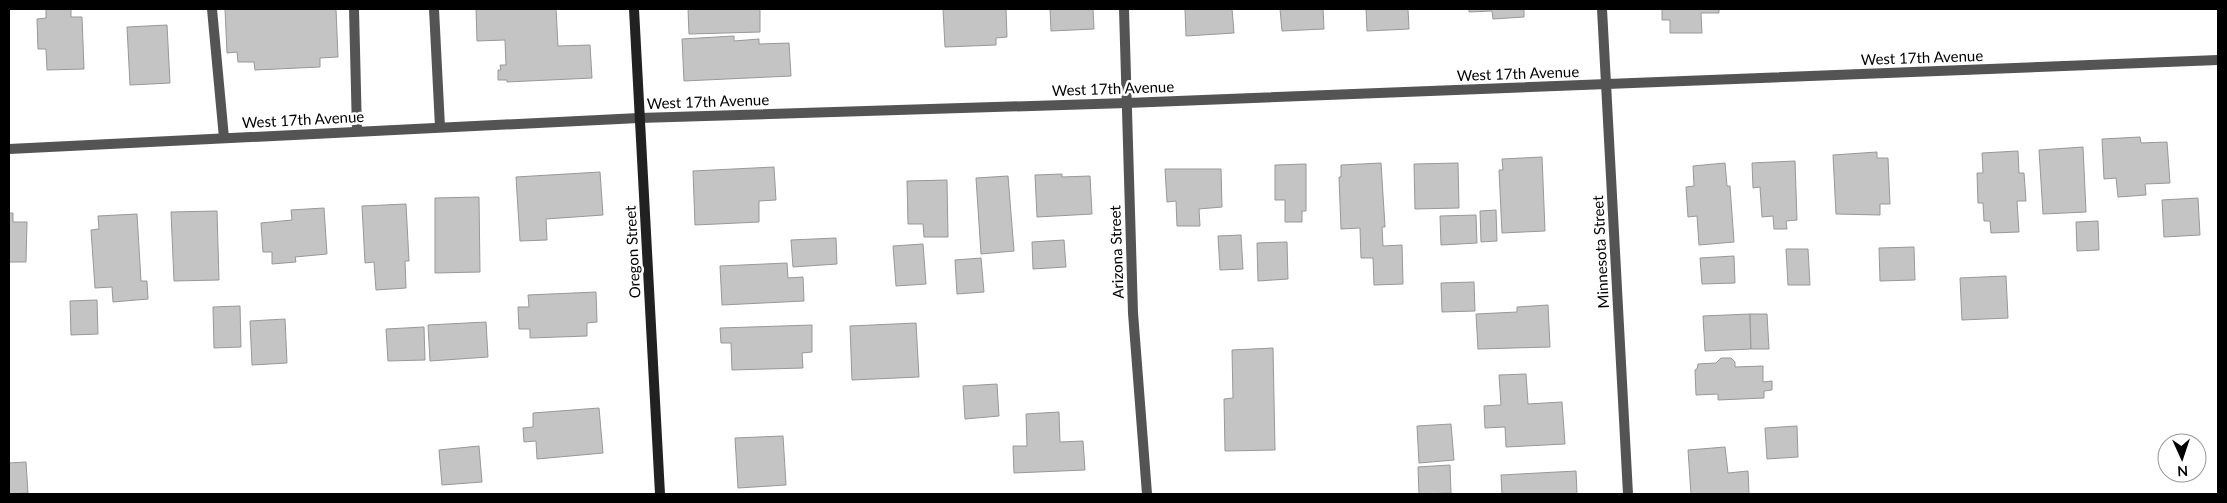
<svg xmlns="http://www.w3.org/2000/svg" width="2227" height="503" viewBox="0 0 2227 503" font-family="Lato,sans-serif">
<style>
.building{fill:#c4c4c4;stroke:#989898}
.lines{fill:none;stroke-linecap:round;stroke-linejoin:round}
.service{stroke:#545454;stroke-width:10}
.minor{stroke:#545454;stroke-width:10}
.secondary{stroke:#212121;stroke-width:10}
.labels{text-anchor:middle;dominant-baseline:central;stroke-width:5;stroke-linejoin:round;paint-order:stroke}
.street-label{font-size:15px;fill:#000;stroke:#fff}
</style>
<rect width="100%" height="100%" fill="#fff"/>
<!-- building -->
<g class="building">
<path d="M46,9H71V17H82L84,69L47,70L46,49H38L37,19L46,18Z"/>
<path d="M225,9H336L338,57L320,58V67L255,70L254,62H238L237,52L227,53Z"/>
<path d="M476,9H556L558,46L590,45L592,78L507,82V80H498V70H501L500,65H506L505,40L477,41Z"/>
<path d="M688,9H760V32L689,34Z"/>
<path d="M943,9H1006L1007,37L996,38V45L945,47Z"/>
<path d="M1050,9H1093L1094,29L1051,31Z"/>
<path d="M1185,9H1232L1234,33L1186,36Z"/>
<path d="M1280,9H1323L1324,29L1282,31Z"/>
<path d="M1366,9H1408L1409,29L1367,31Z"/>
<path d="M1469,9H1524V17L1493,19L1492,11L1469,12Z"/>
<path d="M1662,9H1719V13H1701L1702,33H1670V20H1662Z"/>
<path d="M167,25L170,83L130,85L127,27Z"/>
<path d="M734,36V41L759,39V44L789,43L791,76L684,81L682,39Z"/>
<path d="M2140,137L2141,143L2167,142L2170,183L2145,184L2146,195L2118,197L2116,178L2104,179L2102,139Z"/>
<path d="M2083,147L2086,212L2043,214L2039,150Z"/>
<path d="M2018,151L2019,173H2024L2026,201H2017L2019,232L1991,233L1990,221H1984L1983,203H1978L1977,173H1983L1982,153Z"/>
<path d="M1877,152V158H1888L1890,204H1880V215L1836,214L1833,155Z"/>
<path d="M1542,157L1545,231L1502,233L1499,170H1503L1502,159Z"/>
<path d="M1795,161L1797,220L1786,221L1787,229H1774L1773,216L1762,217L1760,187L1753,188L1752,163Z"/>
<path d="M1381,163L1385,227H1382L1383,246L1402,245L1403,284L1374,285L1373,258H1361L1360,228L1341,229L1339,177H1341V165Z"/>
<path d="M1458,163L1459,208L1415,209L1414,164Z"/>
<path d="M1725,163L1727,186H1730L1734,242L1699,245L1697,216L1688,217L1686,187L1694,186L1693,166Z"/>
<path d="M1306,164V211H1302V222H1285V200H1275V165Z"/>
<path d="M774,167L776,200L759,201V222L695,225L693,171Z"/>
<path d="M1165,169H1221L1222,207L1199,209L1200,226H1177L1176,201L1167,202Z"/>
<path d="M600,172L603,215L546,219L547,240L520,241L516,177Z"/>
<path d="M1062,174V177L1090,176L1092,214L1037,217L1035,175Z"/>
<path d="M1008,176L1014,251L981,254L976,178Z"/>
<path d="M947,180L948,237H924L923,224H908L907,181Z"/>
<path d="M479,197L480,272L435,273V198Z"/>
<path d="M2198,198L2200,235L2164,237L2162,200Z"/>
<path d="M406,204L409,261H405L406,288L376,290L374,262L365,263L362,206Z"/>
<path d="M324,208L327,254L295,257L296,262L272,264V252H263L261,223L292,220L291,210Z"/>
<path d="M1496,210L1497,241L1481,242L1480,211Z"/>
<path d="M217,211L219,280L174,281L171,212Z"/>
<path d="M9,213H13V222H27L26,262H9Z"/>
<path d="M137,214L141,281H147L148,299L113,302L112,287L95,288L91,230L99,229L98,216Z"/>
<path d="M1476,215L1477,243L1441,245L1440,216Z"/>
<path d="M2098,221L2099,250L2077,251L2076,222Z"/>
<path d="M1241,235L1243,269L1220,270L1218,236Z"/>
<path d="M836,238L837,264L793,267L791,240Z"/>
<path d="M1064,240L1066,267L1033,269L1032,242Z"/>
<path d="M1287,242L1288,279L1258,281L1257,243Z"/>
<path d="M923,244L926,284L896,286L893,246Z"/>
<path d="M1914,247L1915,280L1880,281L1879,248Z"/>
<path d="M1786,249H1808L1810,285H1788Z"/>
<path d="M1734,256L1735,283L1702,284L1700,258Z"/>
<path d="M981,258L984,292L957,294L955,260Z"/>
<path d="M787,263L788,278L803,277L804,301L722,305L720,266Z"/>
<path d="M2006,276L2008,318L1962,320L1960,278Z"/>
<path d="M1474,282L1475,311L1442,312L1441,283Z"/>
<path d="M596,292L597,322L587,323V336L530,338V329H519L518,307H529L528,295Z"/>
<path d="M97,300L98,334L71,335L70,301Z"/>
<path d="M1548,305L1550,347L1478,349L1476,314L1517,312V307Z"/>
<path d="M240,306L241,347L214,348L213,307Z"/>
<path d="M1750,314L1751,349L1705,351L1703,316Z"/>
<path d="M1750,314H1767L1769,349H1751Z"/>
<path d="M285,319L287,363L252,365L250,321Z"/>
<path d="M486,322L488,357L430,361L428,325Z"/>
<path d="M916,323L919,377L852,380L850,326Z"/>
<path d="M812,325V352L802,353L803,368L732,370L731,343H721L720,328Z"/>
<path d="M424,327L425,360L388,361L386,329Z"/>
<path d="M1273,348L1275,450L1225,451L1224,399L1233,398L1232,350Z"/>
<path d="M1721,358H1731L1735,362V367L1763,366V382L1772,381V390L1764,391V398L1718,400V394L1696,395L1695,370L1697,369L1698,364L1716,363Z"/>
<path d="M1526,374L1528,404L1562,402L1565,444L1506,447L1505,427L1485,428L1484,406L1501,405L1499,375Z"/>
<path d="M997,384L999,416L965,419L963,386Z"/>
<path d="M599,408L603,453L537,459L536,441L524,442L523,428L533,427V413Z"/>
<path d="M1059,412L1060,442L1083,441L1085,470L1014,473L1013,446H1027L1026,414Z"/>
<path d="M1451,424L1454,460L1419,463L1417,426Z"/>
<path d="M1797,426L1798,457L1767,459L1765,428Z"/>
<path d="M783,436L786,485L738,488L735,438Z"/>
<path d="M479,446L482,482L442,485L439,450Z"/>
<path d="M1725,447L1728,473L1748,471L1749,494H1691L1688,450Z"/>
<path d="M26,462L28,493L9,494V463Z"/>
<path d="M1450,465L1451,493L1419,494L1418,467Z"/>
<path d="M1576,471L1577,494H1502L1501,475Z"/>
</g>
<g class="lines">
<!-- service -->
<g class="service">
<path d="M212,9L224,138"/>
<path d="M354,9L357,131"/>
<path d="M434,9L440,127"/>
</g>
<!-- minor -->
<g class="minor">
<path d="M1124,9L1133,313L1147,494"/>
<path d="M1602,9L1628,494"/>
<path d="M9,149L639,118L1127,103L2218,60"/>
</g>
<!-- secondary -->
<path class="secondary" d="M634,9L660,494"/>
</g>
<g class="labels">
<!-- street labels -->
<g class="street-label">
<text transform="translate(1922 57) rotate(-2)">West 17th Avenue</text>
<text transform="translate(1518 73) rotate(-2)">West 17th Avenue</text>
<text transform="translate(1113 88) rotate(-2)">West 17th Avenue</text>
<text transform="translate(708 101) rotate(-2)">West 17th Avenue</text>
<text transform="translate(303 119) rotate(-3)">West 17th Avenue</text>
<text transform="translate(632 252) rotate(-93)">Oregon Street</text>
<text transform="translate(1116 252) rotate(-92)">Arizona Street</text>
<text transform="translate(1600 252) rotate(-93)">Minnesota Street</text>
</g>
</g>
<!-- border -->
<rect width="2227" height="503" fill="none" stroke="#000000" stroke-width="20"/>
<!-- north arrow -->
<g transform="translate(2182 458) rotate(177)"><circle r="24" fill="#ffffff" stroke="#999999"/>
<path d="M0-4L9 19L0 12L-9 19Z" fill="#000000"/>
<text y="-8" font-size="14" font-weight="bold" text-anchor="middle" fill="#000000">N</text>
</g>
</svg>
